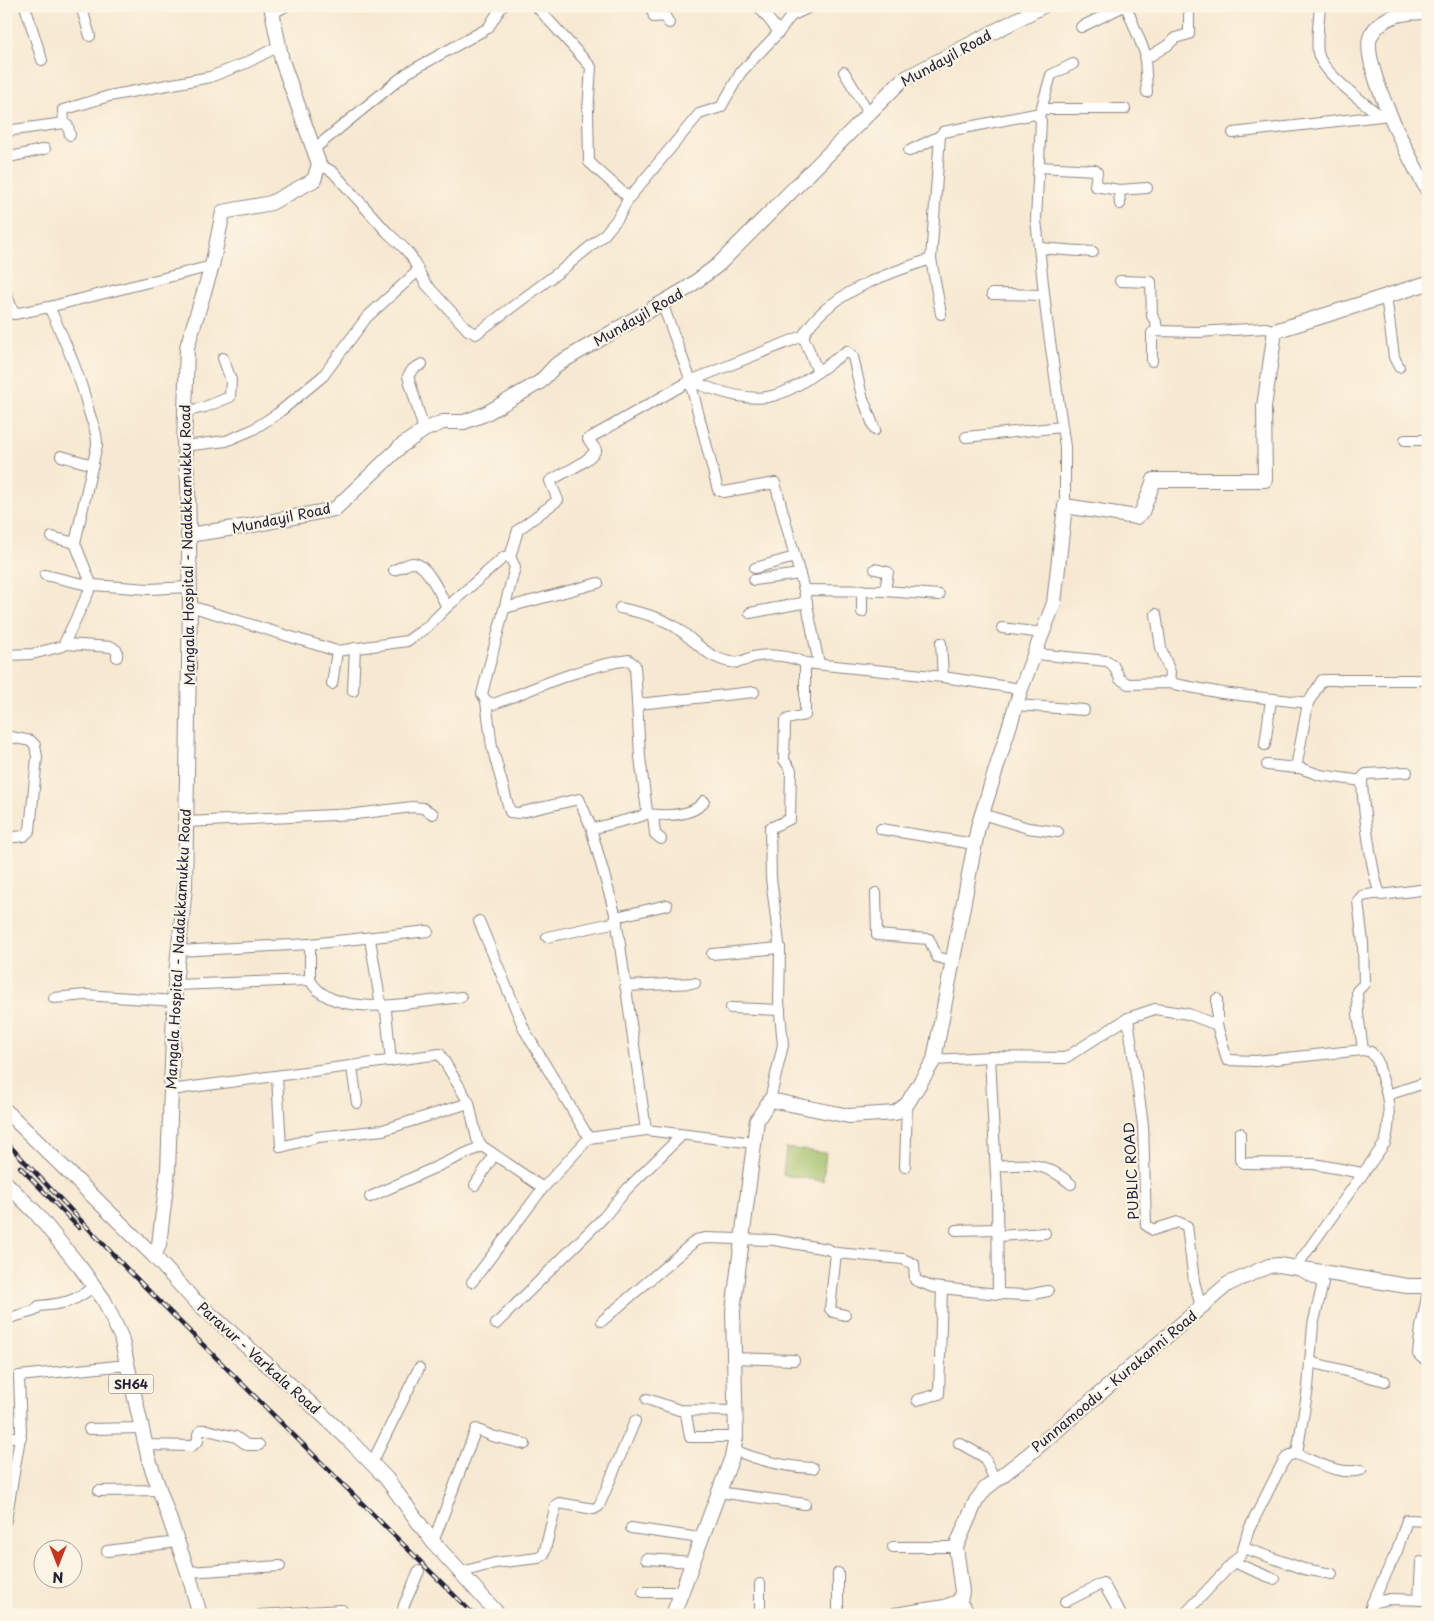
<svg xmlns="http://www.w3.org/2000/svg" width="1434" height="1621" viewBox="0 0 1434 1621" font-family="'Playpen Sans',sans-serif">
<style>
.green{fill:#a0bf67;stroke:#617051}
.lines{fill:none;stroke-linecap:round;stroke-linejoin:round}
.minor-casing{stroke:#8c8686;stroke-width:12}
.major-casing{stroke:#8c8686;stroke-width:16}
.minor{stroke:#fff;stroke-width:10}
.major{stroke:#fff;stroke-width:14}
.rail-casing{stroke:#22223b;stroke-width:4.5}
.rail{stroke:#fcf5e5;stroke-width:2.5;stroke-dasharray:8;stroke-linecap:butt}
.labels{text-anchor:middle;dominant-baseline:central;stroke-width:4.5;stroke-linejoin:round;paint-order:stroke}
.shield{fill:#fcf5e5;stroke:#63616e;stroke-width:1}
.shield-label{font-size:12px;font-weight:bold;fill:#22223b}
.street-label{font-size:14px;fill:#22223b;stroke:#fcf5e5}
</style>
<rect width="100%" height="100%" fill="#fcf5e5"/>
<filter id="ink" filterUnits="userSpaceOnUse"><feTurbulence type="fractalNoise" baseFrequency=".02" numOctaves="2"/><feDisplacementMap in="SourceGraphic" scale="10" xChannelSelector="R" yChannelSelector="G"/><feConvolveMatrix kernelMatrix="1 2 1 2 8 2 1 2 1" color-interpolation-filters="sRGB"/></filter>
<filter id="wash" filterUnits="userSpaceOnUse"><feTurbulence type="fractalNoise" baseFrequency=".0096" numOctaves="4" result="noise"/><feDisplacementMap in="SourceGraphic" scale="20" xChannelSelector="R" yChannelSelector="G"/><feGaussianBlur stdDeviation="1.12" result="paint"/><feColorMatrix in="noise" values="0 0 0 0 0 0 0 0 0 0 0 0 0 0 0 0 0 1.4 0 .05"/><feComposite in="paint" operator="in"/></filter>
<g filter="url(#wash)">
<rect width="100%" height="100%" fill="#f7e9d1"/>
<!-- green -->
<path class="green" d="M786,1148L826,1153L823,1181L783,1175Z"/>
</g>
<g filter="url(#ink)">
<g class="lines">
<defs>
<g id="minor">
<path d="M25,6L42,60"/>
<path d="M81,6L90,36"/>
<path d="M536,6L591,67L588,111L589,162L629,198"/>
<path d="M651,6L654,17L665,16L669,23"/>
<path d="M1126,6L1147,58L1168,45L1175,38L1189,34V15"/>
<path d="M1320,6C1319,21 1316,39 1318,53C1322,73 1365,104 1381,116"/>
<path d="M1081,27L1124,6"/>
<path d="M779,32L791,16L812,6"/>
<path d="M1145,58L1147,92"/>
<path d="M844,72L869,113"/>
<path d="M1042,109H1125"/>
<path d="M64,123L63,110L109,96L210,77L246,63L279,46"/>
<path d="M6,131L64,123L68,126L70,135"/>
<path d="M1233,133L1381,116L1389,113"/>
<path d="M314,149L407,73L488,28L502,6"/>
<path d="M909,151L940,136"/>
<path d="M6,158L45,149"/>
<path d="M319,164L333,172L387,232L404,248L411,256L425,283L468,330L476,334L563,269L604,235L618,218L629,198L699,114L721,107L741,72L779,32L758,6"/>
<path d="M1039,167L1095,170L1097,172L1095,186L1119,190L1120,204"/>
<path d="M1119,190L1147,188"/>
<path d="M1039,248L1093,252"/>
<path d="M931,259L941,314"/>
<path d="M1120,281L1151,282L1152,316L1156,322L1157,331"/>
<path d="M6,293L14,314L49,307L212,266"/>
<path d="M992,294L1044,295"/>
<path d="M1386,296L1394,357L1399,367"/>
<path d="M662,303L691,381"/>
<path d="M49,307C66,342 80,375 89,412C93,426 97,429 97,445L75,543L92,586"/>
<path d="M803,336L818,372"/>
<path d="M1152,361V333L1157,331L1198,332L1266,328L1275,331"/>
<path d="M422,364L413,369L408,376L424,430"/>
<path d="M690,381L718,490L724,492L775,483L804,590L819,664"/>
<path d="M690,381C772,412 779,399 847,351L853,357L862,396L875,430"/>
<path d="M184,412L205,407L230,397L231,380L223,358"/>
<path d="M966,437L1062,427"/>
<path d="M1405,440H1428"/>
<path d="M184,446L226,441L252,430L277,414L323,376L367,317L418,271"/>
<path d="M61,456L93,465"/>
<path d="M1065,506V447L1047,320L1036,220L1041,121L1039,117L1051,75L1073,64"/>
<path d="M52,537L75,543"/>
<path d="M510,557L515,567L482,694L486,701L494,704C538,687 582,666 629,660L635,665L640,757L647,811L642,816L595,828L592,832L616,917L646,1130"/>
<path d="M755,568L795,557"/>
<path d="M875,569L888,572L885,591"/>
<path d="M394,570C400,568 408,563 413,563C427,563 441,596 447,607"/>
<path d="M45,575L92,586"/>
<path d="M754,580L800,574"/>
<path d="M804,590L885,591L939,595"/>
<path d="M862,590V612"/>
<path d="M190,606L337,651L407,641L427,627L447,607L504,557H510L518,530L558,500L550,481C566,471 586,464 596,450L588,439L690,381L803,336C826,294 888,273 931,259L940,136L943,132L1035,114L1039,117"/>
<path d="M505,608L598,583"/>
<path d="M620,608C638,612 657,616 674,626C694,639 706,658 731,662C740,664 744,660 753,657C767,653 792,656 805,663L943,677L1021,689"/>
<path d="M750,613L807,602"/>
<path d="M1156,614L1161,648L1170,672L1169,683"/>
<path d="M1002,628L1043,633"/>
<path d="M941,643L943,677"/>
<path d="M65,644L112,647L117,651V657"/>
<path d="M1036,654L1107,661L1113,665L1120,679L1128,684L1169,683L1222,693L1308,703L1322,680H1428"/>
<path d="M6,655L32,654L63,646L90,589L93,585L149,589L189,587"/>
<path d="M332,684L337,651"/>
<path d="M353,691L355,648"/>
<path d="M486,701L492,747L510,812L518,813L579,799L592,829"/>
<path d="M638,704L754,692"/>
<path d="M1017,705L1084,710"/>
<path d="M6,736L31,741L35,745L37,757L30,830L24,836L6,838"/>
<path d="M1265,745L1271,699"/>
<path d="M1267,765L1296,768L1308,703"/>
<path d="M1297,767L1320,775L1362,781"/>
<path d="M1407,772L1366,774L1362,778C1362,798 1372,880 1381,895L1428,889"/>
<path d="M645,814C663,816 693,817 704,801"/>
<path d="M982,814L1028,828L1058,832"/>
<path d="M653,815L655,834L661,839"/>
<path d="M186,822L356,814L412,807L423,808L433,814"/>
<path d="M881,829L974,844"/>
<path d="M876,893L877,935L929,939L937,957L952,961"/>
<path d="M616,917L667,905"/>
<path d="M479,921L525,1031L589,1138"/>
<path d="M547,937L617,922"/>
<path d="M370,939L381,1006L386,1011L391,1061"/>
<path d="M177,951L310,944"/>
<path d="M712,954L780,948"/>
<path d="M310,980C333,1022 421,1001 461,997"/>
<path d="M175,985L310,980V944L428,931"/>
<path d="M625,986L695,983"/>
<path d="M54,998L85,995L175,1001"/>
<path d="M731,1008L780,1010"/>
<path d="M1128,1018L1143,1125L1146,1225L1153,1230L1178,1222L1187,1226L1194,1281L1201,1307"/>
<path d="M1217,1025V999"/>
<path d="M1363,1050L1358,1014L1357,991L1364,984L1363,943L1358,901L1362,896L1380,893"/>
<path d="M934,1060L990,1057L1065,1058L1128,1018L1155,1009L1188,1014L1217,1025L1227,1060L1256,1061L1363,1050L1371,1052L1377,1060L1387,1095"/>
<path d="M352,1067L357,1103"/>
<path d="M277,1077L281,1147L318,1137L383,1130L469,1103"/>
<path d="M170,1090L440,1054L469,1103L477,1139L482,1146L543,1188L589,1138L646,1130L754,1143"/>
<path d="M770,1100L783,1045L779,1002L780,951L771,878L770,828L790,819L791,770L784,760L785,722L788,719L805,715V663"/>
<path d="M1240,1133V1160L1244,1163L1314,1164L1362,1173"/>
<path d="M996,1166C1029,1164 1044,1161 1071,1184"/>
<path d="M905,1167L907,1104"/>
<path d="M475,1185L494,1155"/>
<path d="M370,1197L482,1146"/>
<path d="M956,1230L998,1229"/>
<path d="M998,1236L1045,1233"/>
<path d="M836,1253L830,1309L833,1312L845,1315"/>
<path d="M472,1282L543,1188"/>
<path d="M1428,1292L1421,1327L1418,1354L1422,1358H1428"/>
<path d="M998,1294L1028,1295L1048,1291"/>
<path d="M6,1319L34,1311L39,1306C63,1304 75,1302 94,1286"/>
<path d="M602,1321L696,1240L706,1238L774,1240L827,1249L836,1253L903,1259L914,1264L915,1280L932,1287L998,1294L997,1195L990,1057"/>
<path d="M496,1324L604,1217L628,1188L681,1136"/>
<path d="M735,1358L794,1360"/>
<path d="M1310,1362L1385,1381"/>
<path d="M647,1399L679,1410L737,1411"/>
<path d="M917,1400L939,1394L942,1288"/>
<path d="M686,1414L690,1437H736"/>
<path d="M89,1429L141,1428"/>
<path d="M6,1437H21"/>
<path d="M959,1443L984,1457L995,1480"/>
<path d="M145,1445L192,1446L198,1441V1434L202,1430H207L236,1437L247,1445H259"/>
<path d="M734,1450C760,1461 784,1467 813,1468"/>
<path d="M1296,1454C1314,1461 1341,1476 1361,1470"/>
<path d="M372,1463L419,1368"/>
<path d="M99,1491L160,1490"/>
<path d="M718,1492L805,1504"/>
<path d="M6,1520L21,1432L19,1376L127,1365"/>
<path d="M631,1528L700,1538"/>
<path d="M433,1542L476,1429L492,1436L525,1444"/>
<path d="M893,1547H956"/>
<path d="M1244,1548L1304,1569L1332,1574"/>
<path d="M107,1551L177,1542"/>
<path d="M646,1559L694,1562"/>
<path d="M1233,1562L1274,1579"/>
<path d="M188,1572L280,1566"/>
<path d="M458,1573L495,1563L538,1558L544,1554L556,1505L559,1503L594,1509L599,1506L635,1421"/>
<path d="M838,1573V1615"/>
<path d="M760,1584V1615"/>
<path d="M643,1592H683"/>
<path d="M1419,1600L1421,1562"/>
<path d="M960,1601L972,1615"/>
<path d="M1065,1602L1103,1583L1121,1615"/>
<path d="M1372,1603L1397,1551L1407,1520L1428,1521"/>
<path d="M260,1615L342,1610L345,1615"/>
<path d="M402,1615L404,1605L419,1571"/>
<path d="M1184,1615L1242,1553L1248,1531L1283,1462L1288,1456L1297,1453L1308,1388L1313,1325L1323,1283L1295,1268L1385,1143C1390,1126 1390,1112 1387,1095L1428,1082"/>
<path d="M1369,1615L1372,1603L1389,1599L1428,1600"/>
</g>
<g id="major">
<path d="M1428,12C1406,12 1383,14 1371,35C1358,61 1413,165 1428,191"/>
<path d="M188,535L248,526L335,509L401,446L424,430L443,422H464L485,414L540,382L556,365L686,289L718,265L902,80L1043,6"/>
<path d="M6,1111L154,1256L192,1298L295,1389L347,1438L386,1478L433,1542L499,1615"/>
<path d="M6,1183L35,1212L80,1267L104,1300L121,1337L149,1460L188,1572L200,1615"/>
<path d="M154,1256L159,1245L168,1170L175,985L185,887L190,606L188,481L184,446L187,347L212,266L223,212L271,203L314,180L319,164L282,61L272,11L282,6"/>
<path d="M673,1615L732,1457L736,1437L733,1311L757,1120L770,1100L849,1116L895,1113L907,1104L934,1060L978,827L1021,689L1054,603L1065,506L1136,517L1142,512L1154,480H1265L1264,407L1275,331L1428,283"/>
<path d="M895,1615L945,1607L960,1601L962,1592L956,1547L976,1501L985,1489L1028,1455L1228,1284L1269,1266L1279,1265L1407,1286H1428"/>
</g>
</defs>
<!-- minor casing -->
<use href="#minor" class="minor-casing"/>
<!-- major casing -->
<use href="#major" class="major-casing"/>
<!-- minor -->
<use href="#minor" class="minor"/>
<!-- major -->
<use href="#major" class="major"/>
<defs>
<g id="rail">
<path d="M6,1142L128,1270L474,1615"/>
<path d="M20,1167L79,1228"/>
</g>
</defs>
<!-- rail casing -->
<use href="#rail" class="rail-casing"/>
<!-- rail -->
<use href="#rail" class="rail"/>
</g>
</g>
<g class="labels">
<!-- shield labels -->
<rect class="shield" x="108.5" y="1374.5" width="45" height="19" rx="4"/>
<g class="shield-label">
<text x="131" y="1384">SH64</text>
</g>
<!-- street labels -->
<g class="street-label">
<text transform="translate(946 58) rotate(-29)">Mundayil Road</text>
<text transform="translate(638 317) rotate(-30)">Mundayil Road</text>
<text transform="translate(281 518) rotate(-12)">Mundayil Road</text>
<text transform="translate(187 545) rotate(-91)">Mangala Hospital - Nadakkamukku Road</text>
<text transform="translate(178 949) rotate(-87)">Mangala Hospital - Nadakkamukku Road</text>
<text transform="translate(1131 1171) rotate(-93)">PUBLIC ROAD</text>
<text transform="translate(259 1358) rotate(42)">Paravur - Varkala Road</text>
<text transform="translate(1114 1381) rotate(-40)">Punnamoodu - Kurakanni Road</text>
</g>
</g>
<!-- margin -->
<rect width="1434" height="1621" fill="none" stroke="#fcf5e5" stroke-width="25"/>
<!-- north arrow -->
<g transform="translate(58 1564) rotate(180)"><circle r="24" fill="#fcf5e5" stroke="#a5a1a1"/>
<path d="M0-4L9 19L0 12L-9 19Z" fill="#c8321e"/>
<text y="-8" font-size="14" font-weight="bold" text-anchor="middle" fill="#22223b">N</text>
</g>
</svg>
